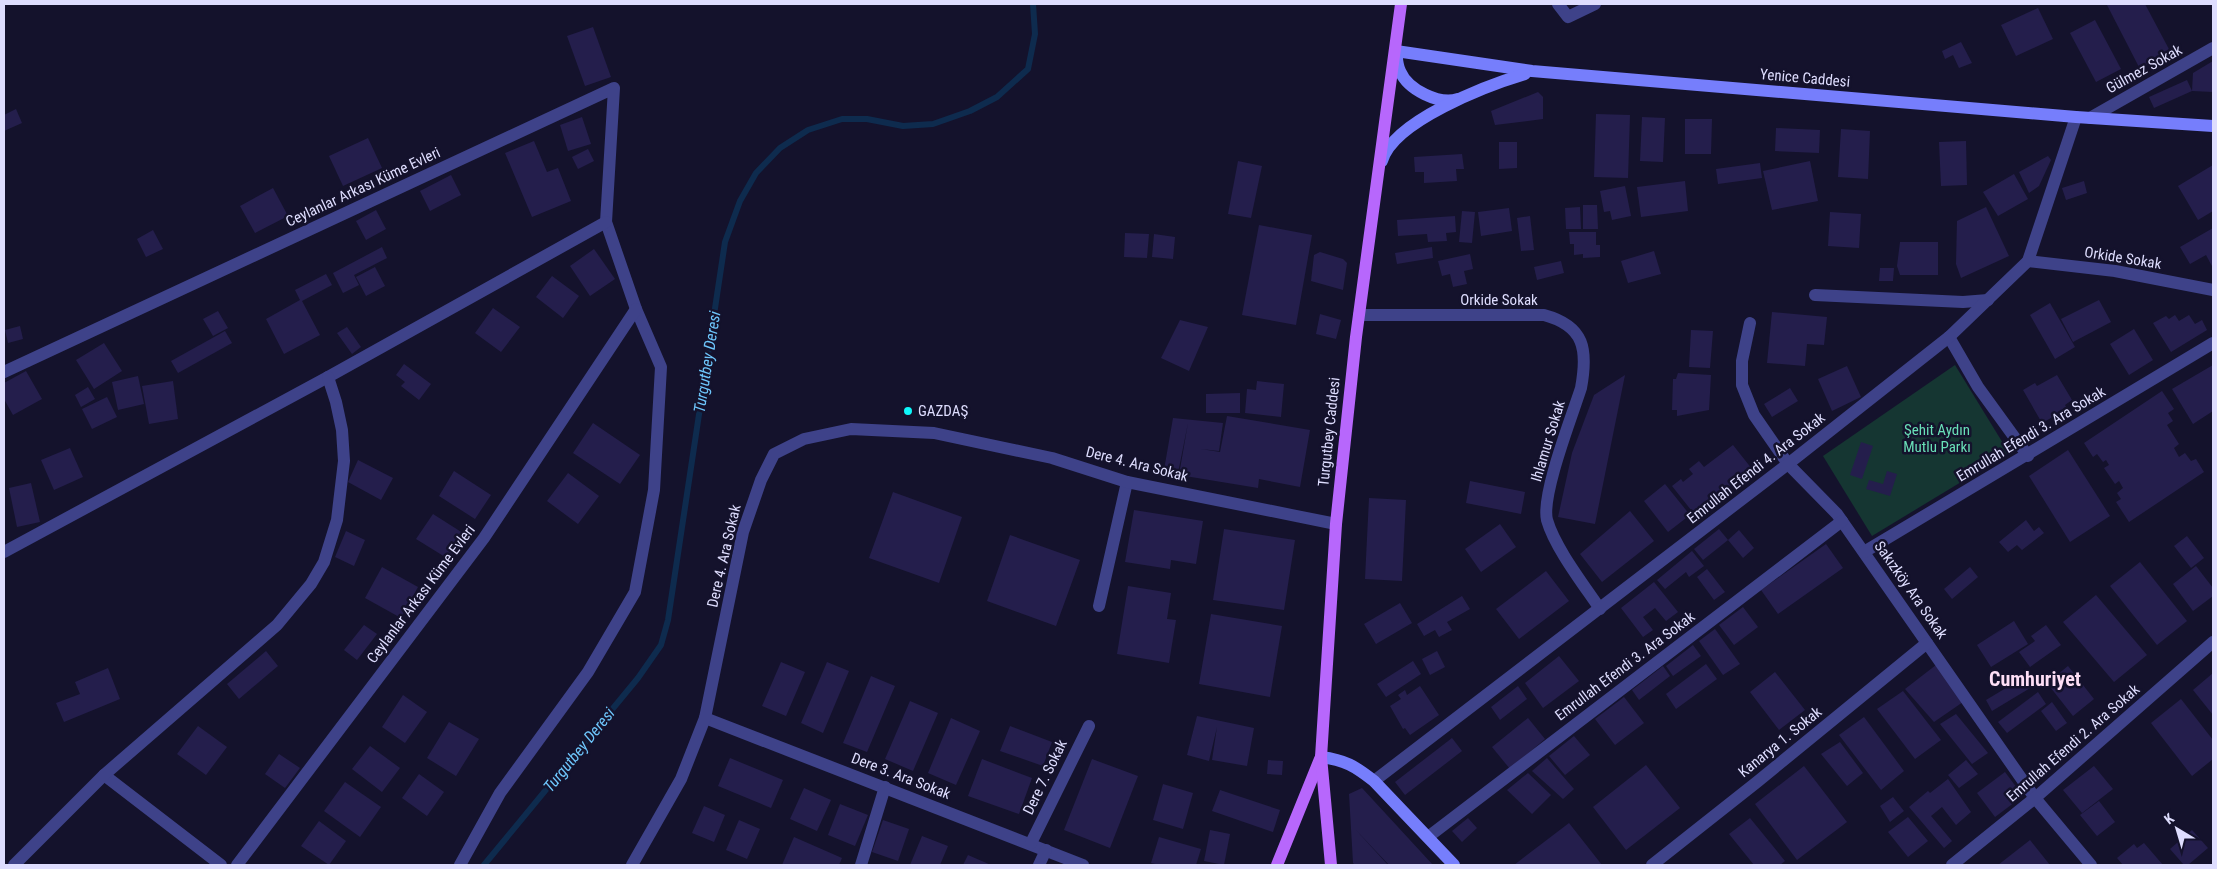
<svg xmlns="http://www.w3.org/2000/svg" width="2217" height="869" viewBox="0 0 2217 869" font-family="'Roboto Condensed',sans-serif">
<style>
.green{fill:#153632}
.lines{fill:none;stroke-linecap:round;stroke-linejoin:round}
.stream{stroke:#0e2b4e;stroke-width:6}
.building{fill:#241e4c}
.street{stroke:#3e4289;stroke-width:12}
.secondary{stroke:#767efc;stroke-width:12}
.primary{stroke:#b767fc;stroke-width:12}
.poi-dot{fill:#0ef6fa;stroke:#14122c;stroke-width:2}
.labels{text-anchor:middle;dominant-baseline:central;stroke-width:5;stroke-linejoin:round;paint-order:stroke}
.street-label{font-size:15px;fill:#deddfe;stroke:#14122c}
.poi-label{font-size:15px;fill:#deddfe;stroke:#14122c;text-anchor:start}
.park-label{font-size:15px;fill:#69dfb7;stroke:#14122c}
.water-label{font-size:16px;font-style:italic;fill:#6ec6fc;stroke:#14122c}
.district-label{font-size:20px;font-weight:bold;fill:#fedff6;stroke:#14122c}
</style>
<rect width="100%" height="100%" fill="#14122c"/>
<!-- green -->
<path class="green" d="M1955,365L2009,453L1872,536L1823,456Z"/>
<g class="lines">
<!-- stream -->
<path class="stream" d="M484,865L638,678L661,645L668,620L725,242L740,201L756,173L780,148L808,130L842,119H867L903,126L933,124L970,111L997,97L1028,69L1035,34L1033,4"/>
</g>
<!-- building -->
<g class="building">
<path d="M2109,4H2145L2171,53L2140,69L2107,5Z"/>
<path d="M2038,8L2053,39L2016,56L2001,25Z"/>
<path d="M2095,20L2121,69L2096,82L2070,33Z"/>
<path d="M593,27L611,77L585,86L567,36Z"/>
<path d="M1961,42L1972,63L1959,68L1953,55L1945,59L1942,51Z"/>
<path d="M2213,61V92L2192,91L2193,73Z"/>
<path d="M2187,80L2192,91L2154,108L2149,97Z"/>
<path d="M1538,92L1543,97V119L1495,125L1491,111Z"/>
<path d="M16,109L22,123L4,131V115Z"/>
<path d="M1596,114L1630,115L1628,178L1594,177Z"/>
<path d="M582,117L591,144L568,151L560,125Z"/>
<path d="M1642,117L1665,118L1663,162L1640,161Z"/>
<path d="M1685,119H1712L1711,154H1685Z"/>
<path d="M1776,128L1820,130L1819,153L1775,151Z"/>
<path d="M1841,129L1870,131L1868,179L1838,177Z"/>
<path d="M368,138L382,168L343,186L329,156Z"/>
<path d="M534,141L547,172L558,168L571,201L532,217L505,153Z"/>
<path d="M1966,141L1967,185L1941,186L1939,142Z"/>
<path d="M1499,142H1517V168L1499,169Z"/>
<path d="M588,149L594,161L578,169L572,157Z"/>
<path d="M1462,154L1464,169H1456L1457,181L1424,183V172H1415L1414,157Z"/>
<path d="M2048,156L2051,160L2039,186L2029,193L2019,172Z"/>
<path d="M1238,161L1262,166L1251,218L1228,214Z"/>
<path d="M1810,161L1818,201L1772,210L1763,171Z"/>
<path d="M1760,163L1762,178L1718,184L1716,169Z"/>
<path d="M2213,165V211L2198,220L2178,186Z"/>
<path d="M2014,174L2028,199L1998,216L1983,192Z"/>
<path d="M451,175L461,195L430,211L420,191Z"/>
<path d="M1685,181L1688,211L1641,217L1637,187Z"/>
<path d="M2084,181L2087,193L2066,200L2062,188Z"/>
<path d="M1625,186L1631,216L1612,220L1610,211L1604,212L1600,191Z"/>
<path d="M273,188L288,216L255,233L240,206Z"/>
<path d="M1583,205H1597L1598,229H1583Z"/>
<path d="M1580,207L1581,229H1566L1565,208Z"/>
<path d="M1986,207L2009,256L1961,278L1956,264L1957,221Z"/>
<path d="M1509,208L1512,231L1481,236L1478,212Z"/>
<path d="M376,210L386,229L366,240L356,221Z"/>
<path d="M1462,211L1475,212L1472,243L1459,242Z"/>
<path d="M1830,212L1861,214L1859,248L1828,246Z"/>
<path d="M1455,216L1456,232L1446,233L1447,241L1428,242L1427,234L1398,236L1397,220Z"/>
<path d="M1530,216L1534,250L1521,251L1517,218Z"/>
<path d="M1259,225L1312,235L1296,325L1242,315Z"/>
<path d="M2213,228V268L2206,255L2190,264L2180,247Z"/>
<path d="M153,230L163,249L146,257L137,239Z"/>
<path d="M1569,232H1596V245H1600V257L1583,258V254L1574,255V244H1570Z"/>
<path d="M1125,233L1149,234L1147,258L1124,257Z"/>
<path d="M1154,234L1175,237L1173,259L1152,257Z"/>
<path d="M1900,242H1938V275H1900L1897,266Z"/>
<path d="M382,247L387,258L354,275L359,285L343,293L333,273Z"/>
<path d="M1432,247L1433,258L1397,264L1395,253Z"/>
<path d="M594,249L615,279L590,296L570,266Z"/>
<path d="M1654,251L1661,274L1628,283L1621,261Z"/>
<path d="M1320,252L1343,259L1347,263L1343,290L1311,281L1314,255Z"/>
<path d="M1470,254L1473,269L1464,271L1467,284L1453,287L1450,274L1442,276L1438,261Z"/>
<path d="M1561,261L1564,273L1537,280L1534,267Z"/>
<path d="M375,267L385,286L366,296L356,277Z"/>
<path d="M1880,268H1894L1893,281H1879Z"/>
<path d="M326,274L332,285L302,301L320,335L284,354L266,319L300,300L295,290Z"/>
<path d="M552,276L579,296L563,318L536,297Z"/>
<path d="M2099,300L2111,322L2073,342L2061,319Z"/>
<path d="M2050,303L2075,347L2055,359L2030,315Z"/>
<path d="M493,308L520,327L501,352L475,333Z"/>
<path d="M218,311L228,328L213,336L203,319Z"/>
<path d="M1772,312L1827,317L1824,345L1807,344L1805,366L1767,363Z"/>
<path d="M1320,314L1341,320L1336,339L1316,334Z"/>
<path d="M2175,315L2179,321L2189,315L2195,324L2202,320L2207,330L2171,352L2153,323L2166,316L2169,319Z"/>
<path d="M1180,320L1208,327L1189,371L1161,358Z"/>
<path d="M20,326L23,339L8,343L5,330Z"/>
<path d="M347,327L361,347L352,354L337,333Z"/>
<path d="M2134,329L2153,360L2129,375L2110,344Z"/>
<path d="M1691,330L1713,331L1710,368L1689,367Z"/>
<path d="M225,331L232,343L178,373L171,361Z"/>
<path d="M104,343L122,371L94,389L76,360Z"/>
<path d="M404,364L431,384L419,400L401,386L405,382L396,375Z"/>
<path d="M2213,365V411L2193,424L2172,389Z"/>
<path d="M1847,366L1861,397L1832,411L1818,379Z"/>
<path d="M26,371L42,399L13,415L4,399V383Z"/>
<path d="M1678,373L1711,375L1709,410L1677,416V410H1672L1673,379H1676Z"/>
<path d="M1625,375L1595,524L1558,517L1572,453L1594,395Z"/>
<path d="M2057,375L2072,400L2065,405L2067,409L2042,423L2023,390L2035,383L2037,386Z"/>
<path d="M138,376L144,404L118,410L112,382Z"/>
<path d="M173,381L178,419L149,424L142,386Z"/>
<path d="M1257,381L1284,384L1281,417L1245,413L1247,389L1256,390Z"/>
<path d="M88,387L95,399L81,407L75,395Z"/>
<path d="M1790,388L1798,401L1772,417L1764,404Z"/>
<path d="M2162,391L2174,409L2168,413L2173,421L2167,425L2179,444L2174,448L2179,457L2185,453L2191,461L2196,459L2204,472L2129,522L2116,502L2121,499L2117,493L2123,488L2119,481L2115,484L2104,468L2109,465L2106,460L2103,462L2097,454L2093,457L2084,443Z"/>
<path d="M1240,393V413H1206V394Z"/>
<path d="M107,397L117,417L92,429L82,409Z"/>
<path d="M1227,416L1310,430L1300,487L1259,479L1258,488L1179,475L1188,423L1178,473L1164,470L1173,418L1223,423L1219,451L1201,449L1220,452Z"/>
<path d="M593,423L640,455L620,484L573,453Z"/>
<path d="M1861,442L1873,446L1862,479L1850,475Z"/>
<path d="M1733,445L1752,469L1695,515L1672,486L1681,479L1683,482L1693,474L1689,469L1699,461L1704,467Z"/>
<path d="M70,448L83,477L54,490L41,460Z"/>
<path d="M2068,450L2110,516L2070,542L2029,476Z"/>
<path d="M358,460L393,478L381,500L348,482Z"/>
<path d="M454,471L491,495L475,519L439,496Z"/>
<path d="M1887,471L1897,474L1890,496L1866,489L1869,480L1883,484Z"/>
<path d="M568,473L599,496L578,524L547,501Z"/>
<path d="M1470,481L1525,492L1521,514L1466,503Z"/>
<path d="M31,483L40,522L17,527L9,488Z"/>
<path d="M1665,484L1690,515L1668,532L1644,501Z"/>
<path d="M893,492L962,517L939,583L869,558Z"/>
<path d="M1369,498L1406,500L1402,581L1365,579Z"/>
<path d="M1134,510L1203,521L1196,564L1171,560L1170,569L1125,562Z"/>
<path d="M1630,511L1654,541L1602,582L1580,554Z"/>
<path d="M433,514L466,535L450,560L416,539Z"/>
<path d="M2026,520L2034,531L2039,527L2044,533L2022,550L2017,545L2008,552L1999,542Z"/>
<path d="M1500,524L1516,547L1481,572L1465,549Z"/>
<path d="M1224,529L1295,540L1284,610L1213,600Z"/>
<path d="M1719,529L1728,540L1703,560L1694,549Z"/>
<path d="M1739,530L1754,548L1743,558L1728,540Z"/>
<path d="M346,531L365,540L354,566L335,557Z"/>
<path d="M1010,535L1080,560L1056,626L987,601Z"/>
<path d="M2187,536L2204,558L2191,568L2174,546Z"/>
<path d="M1826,544L1843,568L1778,614L1761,590Z"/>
<path d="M1692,551L1704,566L1689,577L1686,572L1665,589L1657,580Z"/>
<path d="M2140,562L2187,621L2157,645L2110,586Z"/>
<path d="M2196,566L2213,588V596L2193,611L2173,584Z"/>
<path d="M382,567L418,587L401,618L365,598Z"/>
<path d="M1970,567L1978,577L1952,599L1944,589Z"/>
<path d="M1707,569L1725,592L1714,600L1697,577Z"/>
<path d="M1546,571L1569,601L1519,639L1496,609Z"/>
<path d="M1654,582L1678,612L1666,621L1655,608L1643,617L1653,630L1643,637L1621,608Z"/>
<path d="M1128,586L1171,593L1167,619L1176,620L1169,663L1117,654Z"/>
<path d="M2096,595L2147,655L2114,682L2063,622Z"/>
<path d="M1462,596L1470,609L1447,622L1452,630L1439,637L1435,630L1424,636L1417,624Z"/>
<path d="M1400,603L1412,623L1376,644L1364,624Z"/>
<path d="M1743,607L1758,627L1734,645L1719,625Z"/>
<path d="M1211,614L1282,626L1270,697L1199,684Z"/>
<path d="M2014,621L2028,644L1991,667L1977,645Z"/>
<path d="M364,625L377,634L357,660L344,650Z"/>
<path d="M2046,625L2061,645L2030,667L2019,652L2035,641L2031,636Z"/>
<path d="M1715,629L1740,664L1723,675L1699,641Z"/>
<path d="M1693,645L1701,656L1673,676L1666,666Z"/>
<path d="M266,651L278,666L239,699L227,684Z"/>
<path d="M1437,651L1445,667L1430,675L1422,659Z"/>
<path d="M1559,656L1579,681L1543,708L1525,683Z"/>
<path d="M1413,661L1421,674L1386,697L1377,684Z"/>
<path d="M781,662L805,672L786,716L762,706Z"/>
<path d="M827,662L849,671L823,733L801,723Z"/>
<path d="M1706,664L1717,679L1676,709L1666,694Z"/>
<path d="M1936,665L1963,702L1934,722L1905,689Z"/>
<path d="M1663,666L1670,676L1639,700L1632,690Z"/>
<path d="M2068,666L2094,699L2073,716L2047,683Z"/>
<path d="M108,668L120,699L64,722L56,703L80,694L75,682Z"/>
<path d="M1775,672L1805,710L1779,730L1750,692Z"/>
<path d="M2031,673L2037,684L1992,711L1986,700Z"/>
<path d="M2213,673V715L2193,690Z"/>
<path d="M871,676L895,686L867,752L843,743Z"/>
<path d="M1420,686L1439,715L1410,735L1405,728L1403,729L1390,706L1401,699L1398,695L1405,690L1407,695Z"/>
<path d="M1518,686L1527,699L1500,720L1491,707Z"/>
<path d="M1903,691L1941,740L1915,759L1877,709Z"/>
<path d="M2038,692L2046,704L2007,733L1998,722Z"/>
<path d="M403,695L427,712L405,743L382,727Z"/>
<path d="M1624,697L1644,723L1615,745L1595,719Z"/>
<path d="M2181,699L2213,740V759L2192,776L2151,723Z"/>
<path d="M910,701L938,713L913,771L885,759Z"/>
<path d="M2052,702L2067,723L2056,731L2041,711Z"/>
<path d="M1956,714L1988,753L1972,764L1940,724Z"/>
<path d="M1197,716L1254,728L1247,766L1212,760L1217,727L1209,761L1187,755Z"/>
<path d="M1864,717L1904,771L1881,790L1839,735Z"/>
<path d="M951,718L980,731L956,785L928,773Z"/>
<path d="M1528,718L1545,739L1510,769L1492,747Z"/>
<path d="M449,722L479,739L456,776L427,758Z"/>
<path d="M198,726L227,747L206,775L177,754Z"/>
<path d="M1010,726L1052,742L1043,766L1000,751Z"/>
<path d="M1574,736L1590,755L1565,775L1549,756Z"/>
<path d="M1452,738L1462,751L1405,795L1395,782Z"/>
<path d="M1840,742L1863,773L1847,786L1821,754Z"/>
<path d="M370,746L400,768L382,792L352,769Z"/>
<path d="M279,754L300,768L285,788L265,774Z"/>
<path d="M730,758L783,780L771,808L718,786Z"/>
<path d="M1547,758L1574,789L1563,799L1532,771Z"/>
<path d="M982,759L1032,778L1019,814L968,796Z"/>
<path d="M1092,759L1138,776L1110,848L1064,830Z"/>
<path d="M1268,760L1283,761L1282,775L1267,774Z"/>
<path d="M1966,760L1978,774L1959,788L1948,775Z"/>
<path d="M1646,765L1680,808L1626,850L1593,807Z"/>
<path d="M1804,766L1847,822L1797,860L1755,804Z"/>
<path d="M2094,766L2113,789L2082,813L2063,790Z"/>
<path d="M2005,772L2023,796L1995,817L1977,793Z"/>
<path d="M1528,773L1551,795L1532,814L1507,790Z"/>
<path d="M419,774L444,792L427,816L402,798Z"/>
<path d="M1948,779L1971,812L1956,825L1942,807L1931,816L1952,841L1944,848L1909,807L1928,791L1930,793Z"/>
<path d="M345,782L381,807L360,837L324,811Z"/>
<path d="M1163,784L1193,793L1183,829L1153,820Z"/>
<path d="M804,788L831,800L817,831L790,819Z"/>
<path d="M1362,788L1433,865H1389L1355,829L1388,865H1355L1353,863L1349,794Z"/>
<path d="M1220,790L1280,810L1273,832L1212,811Z"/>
<path d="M1893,797L1904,811L1890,822L1880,806Z"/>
<path d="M2099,801L2115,822L2097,836L2080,815Z"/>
<path d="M840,804L868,815L855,846L828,835Z"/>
<path d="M704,806L725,815L714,842L692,833Z"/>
<path d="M1908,817L1928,841L1908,857L1888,832Z"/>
<path d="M1468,818L1477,828L1462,842L1452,831Z"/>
<path d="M1750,818L1785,861L1780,865H1754L1729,834Z"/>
<path d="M739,820L760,829L747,859L726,850Z"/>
<path d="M883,820L909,829L898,861L872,852Z"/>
<path d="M319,821L346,841L329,865L301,846Z"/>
<path d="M1569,823L1602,865H1514Z"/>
<path d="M1210,830L1230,834L1224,865L1204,861Z"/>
<path d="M2192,830L2208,848L2188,865H2184L2170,849Z"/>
<path d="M922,836L948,846L940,865H910Z"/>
<path d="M794,837L842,858L839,865H782Z"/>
<path d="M1159,837L1201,849L1196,865H1160L1151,863Z"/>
<path d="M2030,840L2050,865H1998Z"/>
<path d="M2144,843L2163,865H2123L2117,858L2134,844L2137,848Z"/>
<path d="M968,855L991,865H963Z"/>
</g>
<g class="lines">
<!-- street -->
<g class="street">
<path d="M1558,4L1568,17L1595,4"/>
<path d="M2090,118L2213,48"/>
<path d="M2028,261L2115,271L2213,290"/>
<path d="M1815,295L1963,302L1988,300"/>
<path d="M1359,315H1544C1585,326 1588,350 1581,388C1572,416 1541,495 1547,520C1555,548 1584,585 1600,609"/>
<path d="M1750,323L1742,361V385L1754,415L1788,464L1837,514L2035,798L2091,865"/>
<path d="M1949,337L1978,387L2028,456"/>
<path d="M4,372L614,88L606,222L636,309L661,367L654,490L635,592L588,672L500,793L460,865"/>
<path d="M4,552L328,377L606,222"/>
<path d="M1864,552L2213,343"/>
<path d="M1099,606L1127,482"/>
<path d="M705,718L1083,865"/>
<path d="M104,775L221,865"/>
<path d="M1374,781L1788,464L1949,337L2028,261L2076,117"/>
<path d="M1428,837L1842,521"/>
<path d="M1031,843L1089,726"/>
<path d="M14,865L104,775L277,625L311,584L324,562L337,520L344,461L342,430L336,402L328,377"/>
<path d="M237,865L484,538L636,309"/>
<path d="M632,865L681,779L705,718L743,532L761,480L774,454L804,439L851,429L934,433L1052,458L1127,482L1336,524"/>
<path d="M861,865L885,787"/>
<path d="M1039,865L1046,850"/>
<path d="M1652,865L1757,782L1927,643"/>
<path d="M1952,865L2035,798L2213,642"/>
</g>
<!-- secondary -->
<g class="secondary">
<path d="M1458,99C1439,105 1408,90 1400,71C1397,65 1397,58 1396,51L1532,71L2076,117L2213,126"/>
<path d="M1382,161C1393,121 1488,85 1525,74"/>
<path d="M1321,757C1345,760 1355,766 1374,781L1454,865"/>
</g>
<!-- primary -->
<g class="primary">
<path d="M1277,865L1320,759"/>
<path d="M1331,865L1321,757L1336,524L1356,337L1401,4"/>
</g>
</g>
<!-- markers -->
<circle class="poi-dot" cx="908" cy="411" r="5"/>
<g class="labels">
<!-- street labels -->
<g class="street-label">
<text transform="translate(2144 69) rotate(-29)">Gülmez Sokak</text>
<text transform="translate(1805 78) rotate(5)">Yenice Caddesi</text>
<text transform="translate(363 187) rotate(-25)">Ceylanlar Arkası Küme Evleri</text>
<text transform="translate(2123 258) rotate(9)">Orkide Sokak</text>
<text x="1499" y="300">Orkide Sokak</text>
<text transform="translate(1329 432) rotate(-84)">Turgutbey Caddesi</text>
<text transform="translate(2031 434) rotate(-31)">Emrullah Efendi 3. Ara Sokak</text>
<text transform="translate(1548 441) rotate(-73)">Ihlamur Sokak</text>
<text transform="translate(1137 464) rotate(14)">Dere 4. Ara Sokak</text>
<text transform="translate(1756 468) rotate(-38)">Emrullah Efendi 4. Ara Sokak</text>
<text transform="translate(724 556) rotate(-77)">Dere 4. Ara Sokak</text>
<text transform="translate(1911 590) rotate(55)">Sakızköy Ara Sokak</text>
<text transform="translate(421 594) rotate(-53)">Ceylanlar Arkası Küme Evleri</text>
<text transform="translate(1625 666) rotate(-37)">Emrullah Efendi 3. Ara Sokak</text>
<text transform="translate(1780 742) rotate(-39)">Kanarya 1. Sokak</text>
<text transform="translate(2073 743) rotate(-41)">Emrullah Efendi 2. Ara Sokak</text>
<text transform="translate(901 776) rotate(21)">Dere 3. Ara Sokak</text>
<text transform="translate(1045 777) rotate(-64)">Dere 7. Sokak</text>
</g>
<!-- poi labels -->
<g class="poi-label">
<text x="918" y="411">GAZDAŞ</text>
</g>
<!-- park labels -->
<g class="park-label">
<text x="1937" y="430">Şehit Aydın<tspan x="1937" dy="17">Mutlu Parkı</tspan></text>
</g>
<!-- water labels -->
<g class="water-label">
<text transform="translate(707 362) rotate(-81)">Turgutbey Deresi</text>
<text transform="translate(579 750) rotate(-51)">Turgutbey Deresi</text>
</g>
<!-- district labels -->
<g class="district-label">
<text x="2035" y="679">Cumhuriyet</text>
</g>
</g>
<!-- border -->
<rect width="2217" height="869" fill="none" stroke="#deddfe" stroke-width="10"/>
<!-- north arrow -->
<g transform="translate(2177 829) rotate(322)" stroke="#14122c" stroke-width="4" paint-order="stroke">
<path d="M0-4L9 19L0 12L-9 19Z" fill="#deddfe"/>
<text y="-8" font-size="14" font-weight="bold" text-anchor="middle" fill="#deddfe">K</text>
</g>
</svg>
